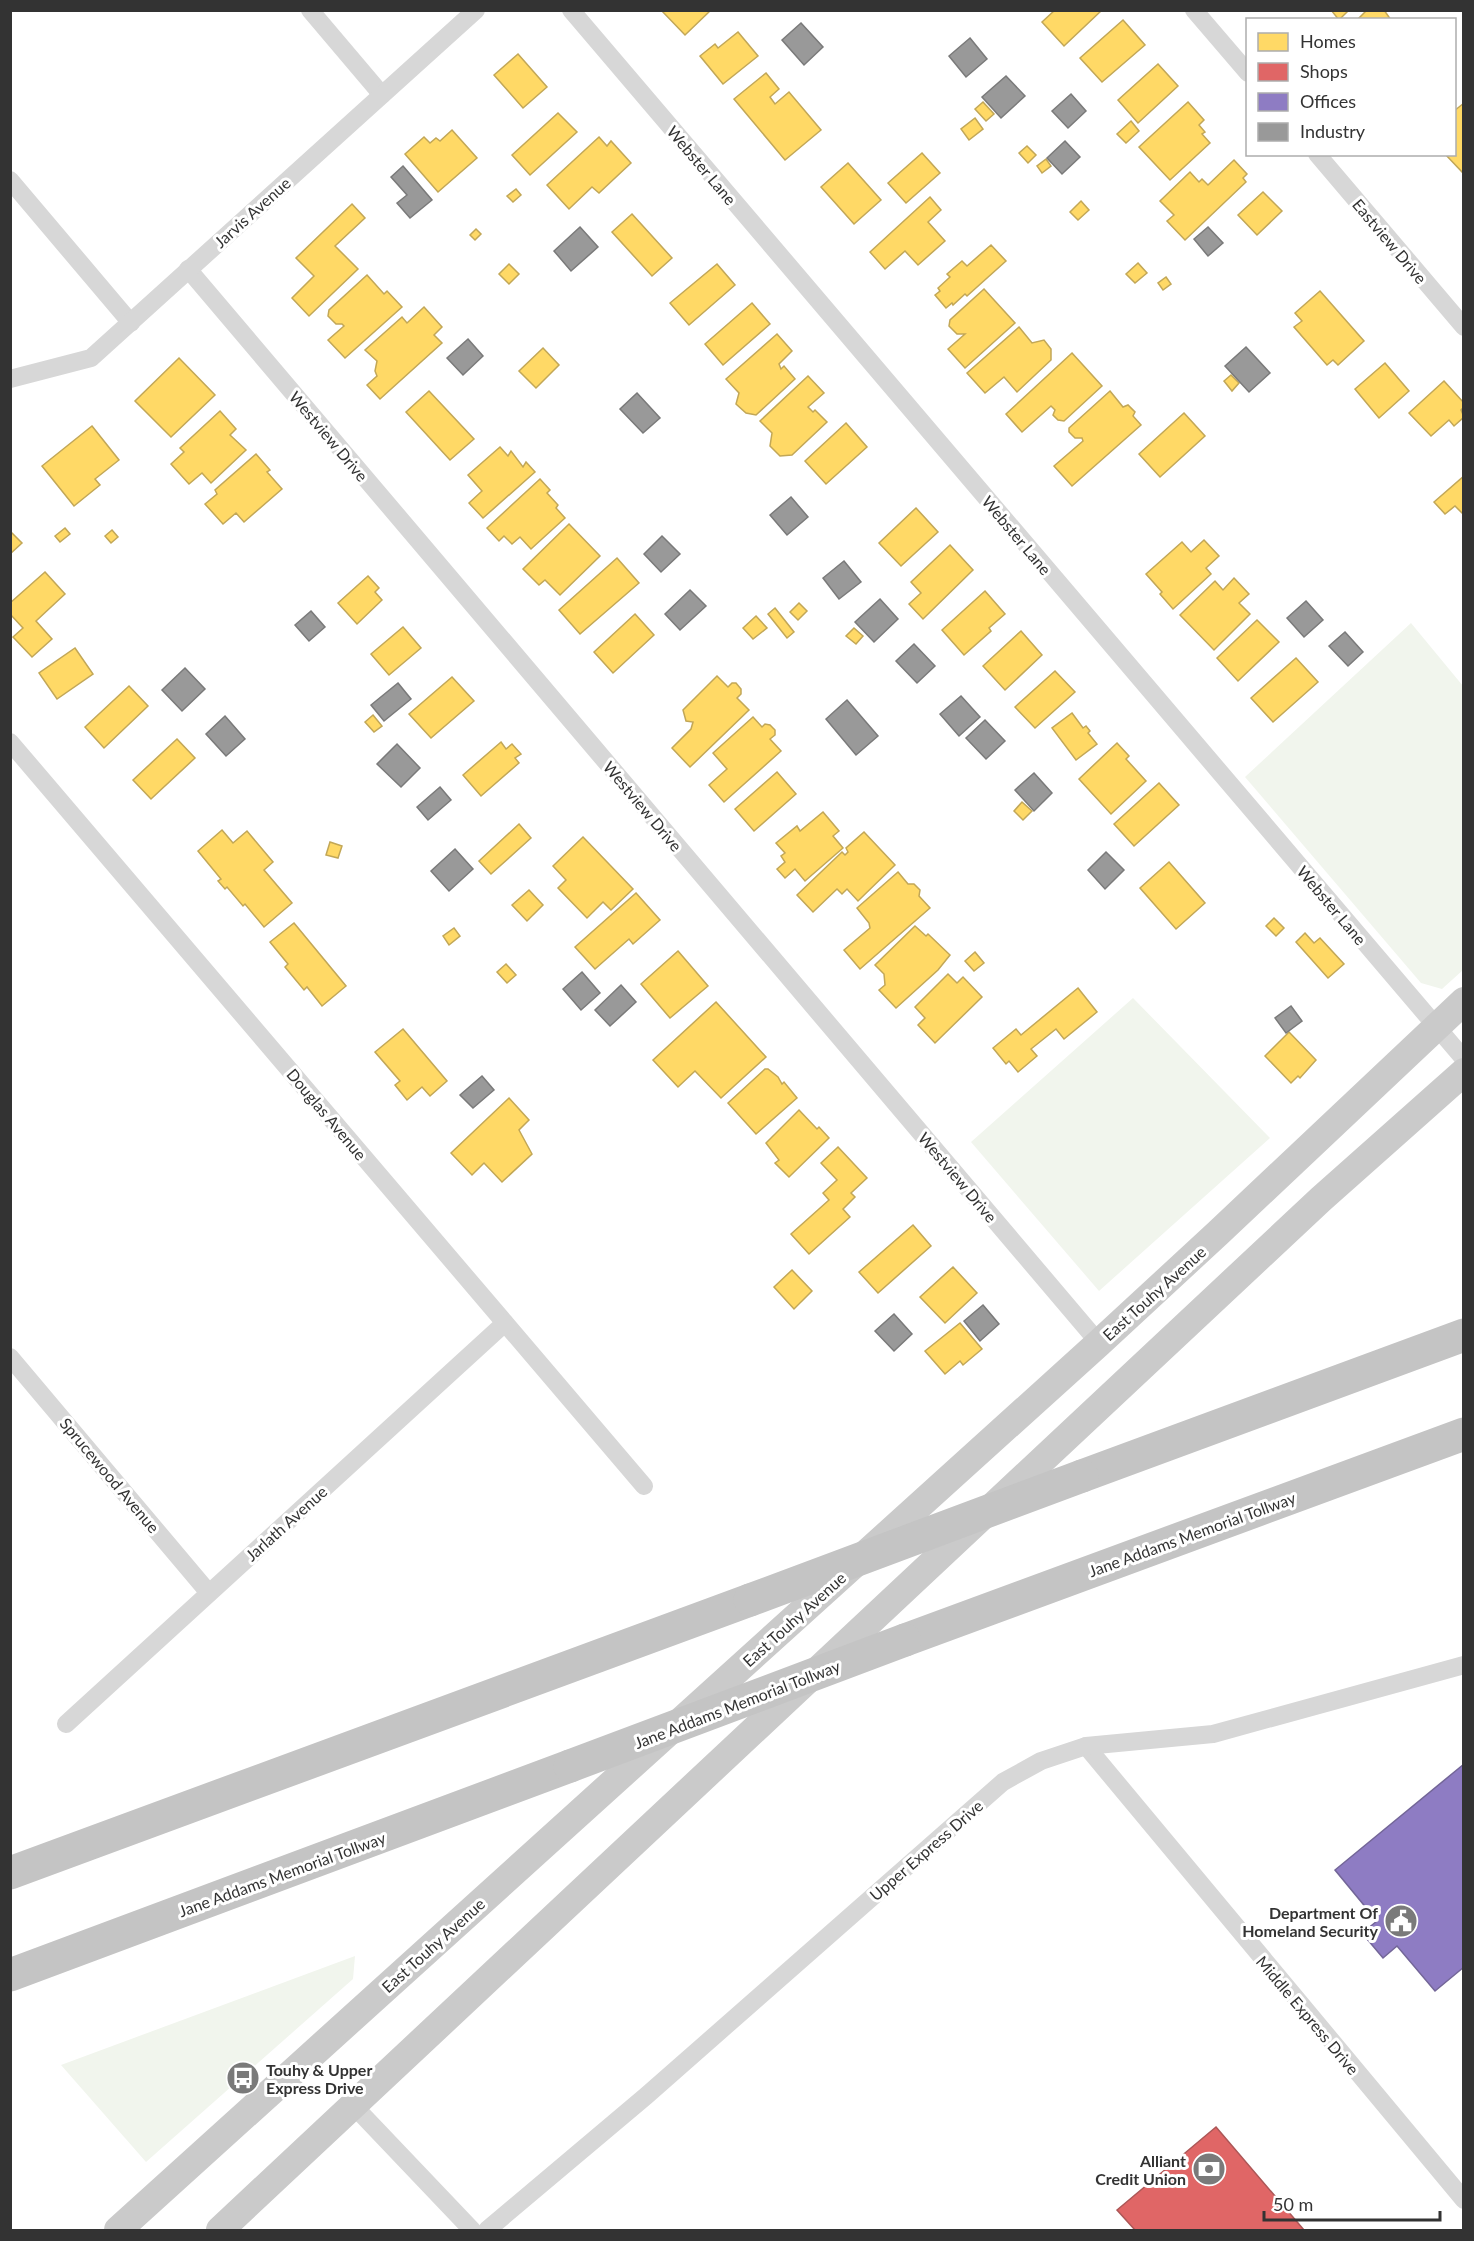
<svg xmlns="http://www.w3.org/2000/svg" width="1474" height="2241" viewBox="0 0 1474 2241" font-family="Lato,sans-serif">
<style>
.green{fill:#f1f5ed}
.homes{fill:#ffd966;stroke:#c2a757;stroke-width:1.5}
.shops{fill:#e06666;stroke:#ac5757;stroke-width:1.5}
.offices{fill:#8e7cc3;stroke:#736698;stroke-width:1.5}
.industry{fill:#999;stroke:#7a7a7a;stroke-width:1.5}
.lines{fill:none;stroke-linecap:round;stroke-linejoin:round}
.minor{stroke:#d7d7d7;stroke-width:18}
.primary{stroke:#cacaca;stroke-width:28}
.motorway{stroke:#c4c4c4;stroke-width:33}
.motorway-bridge{stroke:#c4c4c4;stroke-width:33}
.labels{text-anchor:middle;dominant-baseline:central;stroke-width:6;stroke-linejoin:round;paint-order:stroke}
.street-label{font-size:16px;fill:#333;stroke:#fff}
.poi-label{font-size:16px;font-weight:bold;fill:#333;stroke:#fff;text-anchor:end}
</style>
<rect width="100%" height="100%" fill="#fff"/>
<!-- green -->
<g class="green">
<path d="M1411,623L1463,686V970L1442,989L1421,983L1245,777Z"/>
<path d="M1133,998L1270,1138L1099,1291L971,1142Z"/>
<path d="M355,1956L353,1979L146,2162L61,2065Z"/>
</g>
<!-- homes -->
<g class="homes">
<path d="M661,10H711L685,35Z"/>
<path d="M1055,10H1102L1064,46L1042,22Z"/>
<path d="M1331,10H1349L1339,20Z"/>
<path d="M1367,10H1384L1391,20H1357Z"/>
<path d="M1123,20L1145,45L1102,82L1080,58Z"/>
<path d="M738,32L758,56L723,84L700,56L715,44L718,48Z"/>
<path d="M518,54L547,87L523,108L494,75Z"/>
<path d="M1158,64L1178,86L1138,123L1118,100Z"/>
<path d="M766,73L779,89L770,97L775,104L789,92L821,130L785,160L734,99Z"/>
<path d="M983,102L994,114L986,121L975,109Z"/>
<path d="M1188,102L1204,120L1199,125L1205,132L1202,134L1210,143L1170,180L1139,147Z"/>
<path d="M1464,103V174L1445,154H1454V111Z"/>
<path d="M558,113L577,132L530,175L512,155Z"/>
<path d="M975,118L983,129L969,140L961,129Z"/>
<path d="M1131,121L1139,131L1126,143L1117,134Z"/>
<path d="M452,130L477,158L438,192L405,154L424,137L430,143L436,138L440,141Z"/>
<path d="M599,137L607,146L611,141L631,163L599,193L592,187L569,209L547,185Z"/>
<path d="M1027,146L1036,155L1028,163L1019,153Z"/>
<path d="M922,153L940,173L906,203L888,183Z"/>
<path d="M1046,159L1051,166L1042,173L1037,166Z"/>
<path d="M1234,160L1247,174L1243,178L1246,182L1185,240L1167,221L1174,215L1160,201L1190,172L1199,182L1202,179L1208,185Z"/>
<path d="M848,163L881,200L854,224L821,187Z"/>
<path d="M516,189L521,195L513,202L507,196Z"/>
<path d="M1263,192L1282,211L1257,235L1238,215Z"/>
<path d="M930,197L941,210L928,222L945,241L918,265L905,251L885,269L870,252Z"/>
<path d="M1081,201L1089,210L1078,220L1070,212Z"/>
<path d="M352,204L365,218L335,246L358,269L309,316L292,298L314,276L296,258Z"/>
<path d="M632,214L672,258L652,276L612,232Z"/>
<path d="M476,229L481,234L475,240L470,235Z"/>
<path d="M991,245L1006,261L967,296L965,294L953,305L952,303L946,308L935,295L940,291L938,288L950,277L947,274L962,261L967,266Z"/>
<path d="M1138,263L1147,273L1135,283L1126,274Z"/>
<path d="M509,264L519,274L509,284L499,274Z"/>
<path d="M717,264L735,285L689,325L670,303Z"/>
<path d="M367,275L384,294L387,291L402,307L345,358L328,340L344,326L342,324H336L328,316L329,310Z"/>
<path d="M1166,277L1171,284L1163,290L1158,283Z"/>
<path d="M984,289L1015,323L965,368L948,349L965,334H957L949,326L950,320Z"/>
<path d="M1320,291L1364,341L1338,365L1333,360L1327,365L1294,327L1302,321L1295,313Z"/>
<path d="M752,303L770,324L723,365L705,344Z"/>
<path d="M424,307L442,327L434,335L442,343L380,399L367,385L377,376L375,371L377,361L365,350L402,317L407,323Z"/>
<path d="M1019,327L1032,343L1044,340L1051,349V360L1017,392L1004,377L985,393L967,373Z"/>
<path d="M777,334L792,351L779,364L781,369L784,366L795,379L756,415L746,413L736,404L739,393L726,379Z"/>
<path d="M543,348L559,365L536,388L519,371Z"/>
<path d="M1072,353L1102,386L1064,421L1058,420L1053,415L1055,410L1051,406L1022,432L1006,414Z"/>
<path d="M179,358L215,395L171,437L135,401Z"/>
<path d="M1385,363L1409,391L1379,418L1355,389Z"/>
<path d="M1231,375L1239,383L1232,391L1224,381Z"/>
<path d="M808,376L824,393L808,407L813,412L815,410L827,422L792,455L780,456L770,446L772,433L760,421Z"/>
<path d="M1444,381L1464,403V407L1461,410L1464,417L1454,426L1449,420L1431,436L1409,413Z"/>
<path d="M429,391L474,439L450,460L406,412Z"/>
<path d="M1110,391L1123,407L1128,405L1135,412L1133,416L1141,425L1072,486L1054,466L1083,441L1082,438H1075L1069,432V428Z"/>
<path d="M220,411L236,429L230,435L246,450L211,483L202,473L189,484L171,464L184,452L180,448Z"/>
<path d="M1184,413L1205,436L1160,477L1139,454Z"/>
<path d="M846,423L867,447L826,484L805,461Z"/>
<path d="M92,426L119,460L95,479L100,485L74,506L42,466Z"/>
<path d="M500,447L508,456L511,451L523,467L526,462L535,472L483,518L469,503L482,491L468,475Z"/>
<path d="M256,454L270,470L267,472L282,489L244,522L236,513L223,524L205,504L217,494L215,490Z"/>
<path d="M1464,476V515L1455,506L1445,514L1434,502Z"/>
<path d="M540,479L550,490L547,493L558,505L556,508L565,518L531,549L520,537L512,544L504,536L499,541L487,528Z"/>
<path d="M916,508L938,532L901,566L879,543Z"/>
<path d="M569,524L600,556L560,595L545,580L539,585L523,569Z"/>
<path d="M65,528L70,534L60,542L55,536Z"/>
<path d="M112,530L118,537L111,543L105,536Z"/>
<path d="M10,531L22,543L10,554Z"/>
<path d="M1204,540L1219,556L1206,568L1211,574L1173,609L1160,594L1162,592L1146,574L1182,542L1191,552Z"/>
<path d="M950,545L973,570L923,619L909,604L921,593L911,582Z"/>
<path d="M617,558L639,583L580,634L559,610Z"/>
<path d="M45,572L65,594L36,621L52,639L32,657L13,637L23,628L10,614V603Z"/>
<path d="M368,576L379,588L375,592L382,600L357,624L338,603Z"/>
<path d="M1234,578L1249,594L1239,603L1250,614L1214,650L1180,615L1215,581L1223,590Z"/>
<path d="M985,591L1005,614L989,628L991,631L964,655L942,630Z"/>
<path d="M799,603L807,611L798,620L790,612Z"/>
<path d="M775,608L794,632L787,638L768,614Z"/>
<path d="M635,614L654,635L613,673L594,652Z"/>
<path d="M756,616L767,628L753,639L743,628Z"/>
<path d="M1257,620L1279,642L1238,681L1217,658Z"/>
<path d="M403,627L421,648L389,675L371,654Z"/>
<path d="M854,628L863,636L856,644L846,636Z"/>
<path d="M1021,631L1042,655L1005,690L983,666Z"/>
<path d="M75,648L93,674L57,699L39,673Z"/>
<path d="M1296,658L1318,682L1273,722L1251,698Z"/>
<path d="M1055,671L1075,692L1035,728L1015,707Z"/>
<path d="M717,676L728,687L732,683H736L741,689V694L737,698L749,710L690,767L672,748L691,729L693,722L686,721L683,710Z"/>
<path d="M452,677L474,701L431,738L409,714Z"/>
<path d="M129,686L148,706L104,748L85,727Z"/>
<path d="M1072,713L1083,728L1086,726L1090,731L1088,733L1097,744L1076,760L1052,728Z"/>
<path d="M373,715L382,726L374,732L365,722Z"/>
<path d="M753,717L762,727L765,724L770,725L775,730V735L770,739L781,751L724,802L709,785L727,769L713,753Z"/>
<path d="M177,739L195,758L151,799L133,780Z"/>
<path d="M501,742L506,749L512,744L521,754L515,758L519,763L481,796L463,775Z"/>
<path d="M1117,743L1129,756L1126,759L1146,781L1111,814L1079,779Z"/>
<path d="M777,772L796,794L754,831L735,809Z"/>
<path d="M1159,783L1179,805L1134,846L1114,824Z"/>
<path d="M1022,802L1032,811L1023,820L1014,811Z"/>
<path d="M823,812L839,831L833,836L843,848L805,881L795,869L785,878L777,869L785,862L781,856L785,853L776,843L797,826L800,831Z"/>
<path d="M519,824L531,838L491,874L479,861Z"/>
<path d="M222,830L233,843L247,831L273,862L264,870L292,903L264,927L245,904L243,906L227,887L225,889L218,881L221,879L198,851Z"/>
<path d="M864,832L895,865L858,901L847,889L842,894L837,889L813,912L797,895L842,852L845,855L848,852L846,848Z"/>
<path d="M583,837L633,889L611,910L603,902L587,918L558,888L566,880L553,866Z"/>
<path d="M330,842L342,846L338,858L326,855Z"/>
<path d="M1169,862L1205,903L1176,929L1140,888Z"/>
<path d="M898,872L908,884H914L920,890L919,896L930,908L860,969L844,950L870,928L869,923L857,908Z"/>
<path d="M529,890L543,905L527,921L512,905Z"/>
<path d="M636,893L660,920L633,944L629,939L595,969L575,947Z"/>
<path d="M1274,918L1284,928L1276,936L1266,926Z"/>
<path d="M294,923L346,986L322,1006L307,987L304,990L285,967L288,964L270,942Z"/>
<path d="M915,926L926,936L928,934L950,955L938,970L896,1008L879,990L885,985L884,974L875,965Z"/>
<path d="M454,928L460,936L449,945L443,936Z"/>
<path d="M1305,933L1314,943L1320,938L1344,964L1328,978L1296,942Z"/>
<path d="M678,951L708,986L670,1018L641,984Z"/>
<path d="M975,952L984,963L974,971L965,961Z"/>
<path d="M506,964L516,975L507,983L497,972Z"/>
<path d="M948,974L957,983L963,977L982,997L935,1043L918,1025L925,1018L915,1007Z"/>
<path d="M1078,988L1097,1012L1064,1039L1056,1029L1031,1049L1037,1056L1018,1072L1009,1061L1006,1064L993,1048L1016,1029L1021,1035Z"/>
<path d="M716,1002L766,1057L721,1098L695,1071L678,1087L653,1060Z"/>
<path d="M403,1029L447,1081L430,1096L422,1087L407,1100L395,1085L400,1081L375,1052Z"/>
<path d="M1289,1032L1316,1060L1300,1078L1298,1076L1291,1083L1265,1056Z"/>
<path d="M765,1069H768L778,1077L782,1084L784,1082L797,1098L756,1134L728,1103Z"/>
<path d="M509,1098L529,1120L519,1130L532,1154L502,1182L484,1163L472,1175L451,1153Z"/>
<path d="M799,1110L817,1129L819,1127L829,1138L789,1177L775,1163L779,1160L766,1143Z"/>
<path d="M838,1147L867,1178L851,1193L855,1197L843,1209L850,1217L809,1254L791,1234L829,1200L823,1193L837,1180L821,1163Z"/>
<path d="M913,1225L931,1246L878,1293L859,1272Z"/>
<path d="M953,1267L977,1293L945,1323L920,1297Z"/>
<path d="M792,1270L812,1291L794,1309L774,1287Z"/>
<path d="M960,1323L982,1349L963,1365L960,1361L945,1374L925,1351Z"/>
</g>
<!-- shops -->
<path class="shops" d="M1216,2127L1304,2230H1135L1117,2210Z"/>
<!-- offices -->
<path class="offices" d="M1464,1764V1967L1435,1991L1397,1946L1383,1958L1362,1933L1377,1921L1335,1870Z"/>
<!-- industry -->
<g class="industry">
<path d="M801,23L823,47L804,65L782,40Z"/>
<path d="M970,38L987,59L966,77L949,56Z"/>
<path d="M1006,76L1025,96L1001,118L982,97Z"/>
<path d="M1071,94L1086,111L1068,128L1052,111Z"/>
<path d="M1065,141L1080,157L1062,174L1047,158Z"/>
<path d="M403,166L432,200L410,218L397,203L407,195L391,177Z"/>
<path d="M580,227L598,247L571,271L554,251Z"/>
<path d="M1208,227L1223,243L1208,256L1194,239Z"/>
<path d="M468,339L483,356L463,375L447,358Z"/>
<path d="M1246,347L1270,373L1249,392L1225,366Z"/>
<path d="M637,393L660,418L643,433L620,409Z"/>
<path d="M791,497L808,517L787,535L770,515Z"/>
<path d="M662,536L680,554L661,572L644,554Z"/>
<path d="M844,561L861,582L839,599L823,578Z"/>
<path d="M690,590L706,606L680,630L665,614Z"/>
<path d="M880,599L898,619L874,642L855,622Z"/>
<path d="M1306,601L1323,620L1304,637L1287,618Z"/>
<path d="M311,611L325,627L309,641L295,625Z"/>
<path d="M1345,632L1363,652L1348,666L1329,646Z"/>
<path d="M914,644L935,666L917,683L896,661Z"/>
<path d="M185,668L205,689L182,711L162,690Z"/>
<path d="M398,683L411,699L384,721L371,705Z"/>
<path d="M961,696L980,717L959,736L940,714Z"/>
<path d="M847,700L878,736L856,755L826,719Z"/>
<path d="M225,716L245,739L226,756L206,734Z"/>
<path d="M985,720L1005,741L986,759L966,738Z"/>
<path d="M397,744L420,768L401,787L377,764Z"/>
<path d="M1034,773L1052,793L1034,811L1015,790Z"/>
<path d="M440,787L451,800L428,820L417,807Z"/>
<path d="M455,849L473,869L449,891L431,871Z"/>
<path d="M1106,852L1124,870L1105,889L1088,870Z"/>
<path d="M582,972L600,993L581,1010L563,989Z"/>
<path d="M621,985L636,1002L610,1026L595,1010Z"/>
<path d="M1291,1006L1302,1021L1286,1033L1275,1018Z"/>
<path d="M482,1076L494,1090L473,1108L460,1095Z"/>
<path d="M983,1305L999,1324L980,1341L964,1321Z"/>
<path d="M894,1314L912,1334L894,1351L875,1331Z"/>
</g>
<g class="lines">
<!-- minor -->
<g class="minor">
<path d="M310,10L382,95"/>
<path d="M571,10L1464,1059"/>
<path d="M1194,10L1248,73"/>
<path d="M1317,154L1464,327"/>
<path d="M10,180L131,323"/>
<path d="M188,269L1099,1343"/>
<path d="M10,379L91,358L476,10"/>
<path d="M10,742L644,1486"/>
<path d="M10,1357L209,1593"/>
<path d="M66,1724L505,1323"/>
<path d="M1086,1746L1464,2200"/>
<path d="M353,2105L472,2230"/>
<path d="M487,2230L646,2096L1003,1782L1041,1761L1086,1746L1213,1734L1464,1665"/>
</g>
<!-- primary -->
<g class="primary">
<path d="M118,2230L1099,1343L1218,1233L1464,1001"/>
<path d="M220,2230L1321,1199L1464,1072"/>
</g>
<!-- motorway -->
<g class="motorway">
<path d="M1082,1476L1464,1335"/>
<path d="M905,1640L1464,1434"/>
<path d="M10,1873L750,1600"/>
<path d="M10,1975L570,1766"/>
</g>
<!-- motorway-bridge -->
<g class="motorway-bridge">
<path d="M750,1600L1082,1476"/>
<path d="M570,1766L905,1640"/>
</g>
</g>
<!-- icons -->
<defs>
<symbol id="civic-disc" viewBox="-11 -11 22 22"><circle r="9.5" fill="#7a7a7a" stroke="#fff"/><path d="M-.6-6.5H3V-4.5H.6V-3L4-1V1h2V6H-6V1h2V-1L-.6-3ZM-1.2 2.5V6h2.4V2.5Z" fill="#fff"/></symbol>
<symbol id="bus-disc" viewBox="-11 -11 22 22"><circle r="9.5" fill="#7a7a7a" stroke="#fff"/><path d="M-5-6H5V4H4V6H2V4H-2V6H-4V4H-5ZM-3.5-4V0h7V-4ZM-3.5 1.2v1.5H-2V1.2ZM2 1.2v1.5H3.5V1.2Z" fill="#fff"/></symbol>
<symbol id="bank-disc" viewBox="-11 -11 22 22"><circle r="9.5" fill="#7a7a7a" stroke="#fff"/><path d="M-6-4H6V4H-6ZM0-2.3a2.3 2.3 0 1 0 0 4.6a2.3 2.3 0 1 0 0-4.6Z" fill="#fff"/></symbol>
</defs>
<g fill-rule="evenodd">
<use href="#civic-disc" x="1382" y="1902" width="38" height="38"/>
<use href="#bus-disc" x="224" y="2059" width="38" height="38"/>
<use href="#bank-disc" x="1190" y="2150" width="38" height="38"/>
</g>
<g class="labels">
<!-- street labels -->
<g class="street-label">
<text transform="translate(702 165) rotate(50)">Webster Lane</text>
<text transform="translate(252 212) rotate(-42)">Jarvis Avenue</text>
<text transform="translate(1390 241) rotate(50)">Eastview Drive</text>
<text transform="translate(329 436) rotate(50)">Westview Drive</text>
<text transform="translate(1017 535) rotate(50)">Webster Lane</text>
<text transform="translate(643 806) rotate(50)">Westview Drive</text>
<text transform="translate(1332 905) rotate(50)">Webster Lane</text>
<text transform="translate(327 1114) rotate(50)">Douglas Avenue</text>
<text transform="translate(958 1177) rotate(50)">Westview Drive</text>
<text transform="translate(1154 1293) rotate(-42)">East Touhy Avenue</text>
<text transform="translate(110 1475) rotate(50)">Sprucewood Avenue</text>
<text transform="translate(286 1523) rotate(-42)">Jarlath Avenue</text>
<text transform="translate(1192 1534) rotate(-20)">Jane Addams Memorial Tollway</text>
<text transform="translate(794 1619) rotate(-42)">East Touhy Avenue</text>
<text transform="translate(737 1704) rotate(-21)">Jane Addams Memorial Tollway</text>
<text transform="translate(926 1850) rotate(-41)">Upper Express Drive</text>
<text transform="translate(282 1874) rotate(-20)">Jane Addams Memorial Tollway</text>
<text transform="translate(433 1945) rotate(-42)">East Touhy Avenue</text>
<text transform="translate(1308 2015) rotate(50)">Middle Express Drive</text>
</g>
<!-- poi labels -->
<g class="poi-label">
<text x="1378" y="1912">Department Of<tspan x="1378" dy="18">Homeland Security</tspan></text>
<text x="266" y="2069" text-anchor="start">Touhy &amp; Upper<tspan x="266" dy="18">Express Drive</tspan></text>
<text x="1186" y="2160">Alliant<tspan x="1186" dy="18">Credit Union</tspan></text>
</g>
</g>
<!-- border -->
<rect width="1474" height="2241" fill="none" stroke="#333333" stroke-width="24"/>
<!-- legend -->
<rect x="1246" y="18" width="210" height="138" fill="#ffffff" stroke="#adadad" stroke-width="1.5"/>
<rect x="1258" y="33" width="30" height="18" fill="#ffd966" stroke="#adadad" stroke-width="1.5"/>
<text x="1300" y="48" font-size="18" fill="#333333">Homes</text>
<rect x="1258" y="63" width="30" height="18" fill="#e06666" stroke="#adadad" stroke-width="1.5"/>
<text x="1300" y="78" font-size="18" fill="#333333">Shops</text>
<rect x="1258" y="93" width="30" height="18" fill="#8e7cc3" stroke="#adadad" stroke-width="1.5"/>
<text x="1300" y="108" font-size="18" fill="#333333">Offices</text>
<rect x="1258" y="123" width="30" height="18" fill="#999999" stroke="#adadad" stroke-width="1.5"/>
<text x="1300" y="138" font-size="18" fill="#333333">Industry</text>
<!-- scale -->
<path d="M1264 2211v9h176v-9" fill="none" stroke="#333333" stroke-width="3"/>
<text x="1273" y="2211" font-size="18" fill="#333333" stroke="#ffffff" stroke-width="4.5" paint-order="stroke">50 m</text>
</svg>
